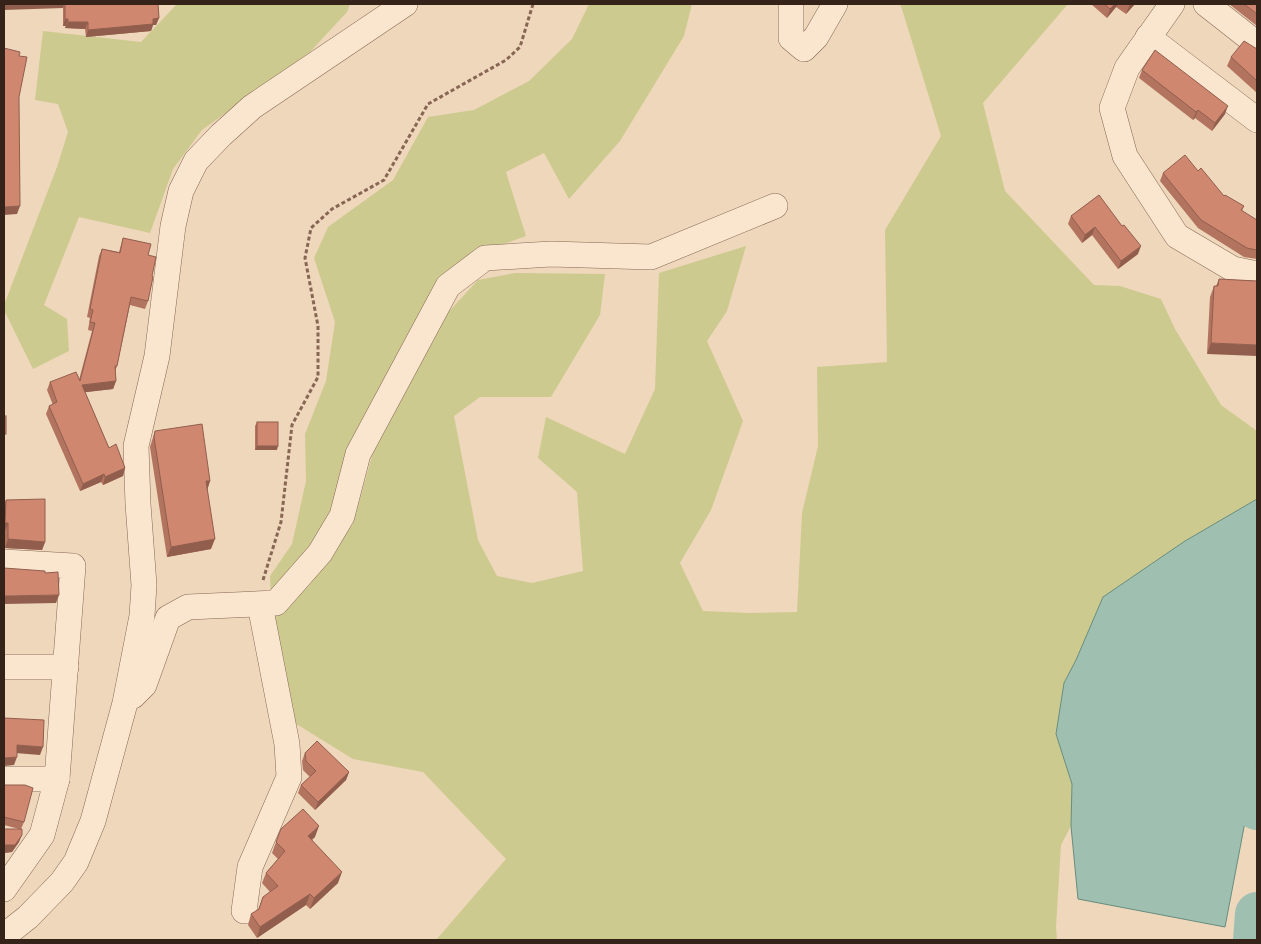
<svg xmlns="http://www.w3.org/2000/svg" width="1261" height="944" viewBox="0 0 1261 944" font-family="'Noto Serif',serif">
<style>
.green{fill:#cdca8f}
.water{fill:#9fc0b1;stroke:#678d7d}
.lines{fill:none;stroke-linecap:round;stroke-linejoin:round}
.river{stroke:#9fc0b1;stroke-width:44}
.minor-casing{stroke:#876754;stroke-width:26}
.path{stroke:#876754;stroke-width:3;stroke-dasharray:4 2.5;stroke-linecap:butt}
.minor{stroke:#fae6ce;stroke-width:25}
.wall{fill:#b2745f}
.shaded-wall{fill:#915e4e}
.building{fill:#cf876f;stroke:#915e4e}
</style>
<rect width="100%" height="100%" fill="#efd7bb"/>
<!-- green -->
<g class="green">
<path d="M177,4H350L347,12L310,52L202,130L173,169L150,233L79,217L44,305L67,319L69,351L33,369L4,310V305L57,167L68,132L58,104L35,100L43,31L141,42Z"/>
<path d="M589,4H692L684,36L620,141L569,199L544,153L506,172L526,236L479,253L305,556L271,599L270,576L292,544L306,481L305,434L326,381L335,322L314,258L328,227L393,180L428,117L474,110L529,81L572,39Z"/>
<path d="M898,4H1068L983,103L1005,191L1094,285L1120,286L1161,299L1175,329L1221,405L1257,431V499L1185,541L1103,597L1076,660L1064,683L1056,734L1072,784L1071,826L1061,845L1056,927L1057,940H436L506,859L423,772L353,759L293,722L273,617L308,587L353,524L373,452L442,319L478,280L515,273L605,274L600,315L551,397H480L454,416L478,540L497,576L532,583L583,571L577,492L538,458L546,417L625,454L655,389L659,273L746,246L727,311L707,341L743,421L711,510L680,563L703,611L749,613L797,612L802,513L818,446L817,367L887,362L885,230L941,136L901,6Z"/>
</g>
<!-- water -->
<path class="water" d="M1257,499V759L1225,927L1078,899L1071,826L1072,784L1056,734L1064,683L1076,660L1103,597L1185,541Z"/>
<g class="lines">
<!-- river -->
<g class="river">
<path d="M1252,785L1257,808"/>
<path d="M1255,940L1257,914"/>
</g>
<defs>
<g id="minor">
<path d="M791,4V38L804,49L816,37L835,4"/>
<path d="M1172,4L1127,68L1112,108L1125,156L1177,236L1233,269L1257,274"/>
<path d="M1206,4L1257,44"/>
<path d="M1148,37L1257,120"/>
<path d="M4,562L73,566L57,779L42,835L4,889"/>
<path d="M4,667H66"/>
<path d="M133,696L144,685L168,618L188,607L276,603L320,553L342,516L358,454L448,286L485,258L551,254L651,257L775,206"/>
<path d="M4,779H57"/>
<path d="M244,911L250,867L289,777L287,744L260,605"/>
<path d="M4,936L28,917L62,882L76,862L93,821L125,703L142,616L144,585L138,504L136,446L157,356L173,226L181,191L196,161L221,135L252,107L405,4"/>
</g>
</defs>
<!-- minor casing -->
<use href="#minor" class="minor-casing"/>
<!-- path -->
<path class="path" d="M263,580L281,522L292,425L318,377V326L305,258L311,228L332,209L384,180L428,104L506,60L520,47L533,4"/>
<!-- minor -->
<use href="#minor" class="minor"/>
</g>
<!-- wall -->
<g class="wall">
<path d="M4,4H158L159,18L156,25H153L151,31L86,37L85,29L65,28L66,26H63V8Z"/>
<path d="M1091,4H1135L1126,14L1116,7L1107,18Z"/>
<path d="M1229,4H1257V26Z"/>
<path d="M1257,49V93L1227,66L1231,57Z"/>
<path d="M1142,70L1225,114L1212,131L1195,118L1193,120L1139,78Z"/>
<path d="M1198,171L1224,196L1244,206L1242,211L1257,220V259L1244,257L1198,228L1160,181L1163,173Z"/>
<path d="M1099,195L1138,254L1118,269L1092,235L1082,243L1068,224L1071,216Z"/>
<path d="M123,238L148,255L152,276L148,301L145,309L130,305L117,366L115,372L116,381L113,389L85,392L109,448L125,468L123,476L103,485L101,482L80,491L46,414L49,406L53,405L47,390L50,382L79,380L92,331L88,330L90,318L87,317L99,256L102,249L119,252Z"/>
<path d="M1219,279L1257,281L1207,354L1210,297L1214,286H1216Z"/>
<path d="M257,422L277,450H255V426Z"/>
<path d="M155,431L210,481L207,489L211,549L167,557L150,447Z"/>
<path d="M6,500L45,542L42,550L5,548V531H4V505Z"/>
<path d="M305,753L349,772L346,780L315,810L298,793L301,785L310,777L303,770L302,761Z"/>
<path d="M4,785L24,822L21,829L19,842L12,852L4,853V829H19L4,825Z"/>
<path d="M315,837L312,840L338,883L310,909L306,905L257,938L248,925L251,914L258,910L263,897L270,892L262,883L266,873L278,859L272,853L276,842Z"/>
</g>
<!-- shaded-wall -->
<g class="shaded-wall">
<path d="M4,4H64L63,8L4,10Z"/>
<path d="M1115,4H1118L1116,7L1107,18L1110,9Z"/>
<path d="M1131,4H1135L1126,14L1129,6Z"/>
<path d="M159,18L156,25H153L151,31L86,37L88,30Z"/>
<path d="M65,19H68L66,26H63Z"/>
<path d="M68,22H88L85,29L65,28Z"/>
<path d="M1228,106L1225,114L1212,131L1215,123Z"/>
<path d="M1198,110L1195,118L1193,120L1196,112Z"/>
<path d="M20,206L17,214L4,215V207Z"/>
<path d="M1095,227L1092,235L1082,243L1085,235Z"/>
<path d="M1141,246L1138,254L1118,269L1121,261Z"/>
<path d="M1211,343L1257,345V356L1207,354Z"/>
<path d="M116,381L113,389L79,393L82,385Z"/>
<path d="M257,446H278L277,450H255Z"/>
<path d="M125,468L123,476L103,485L105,477Z"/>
<path d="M104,474L101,482L80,491L83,484Z"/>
<path d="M206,481H210L207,491Z"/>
<path d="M5,523H8L5,531H4V527Z"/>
<path d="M8,539L45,542L42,550L5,548Z"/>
<path d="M215,539L211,549L167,557L171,547Z"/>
<path d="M59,595L56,603L4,604V596Z"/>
<path d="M17,745L43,747L40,755L15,753Z"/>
<path d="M17,757L14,765L4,766V758Z"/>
<path d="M349,772L346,780L315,810L318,802Z"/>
<path d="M319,826L315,837L304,846L308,836Z"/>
<path d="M22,835L19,842L12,852L4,853V845Z"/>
<path d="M342,872L338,883L310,909L314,898Z"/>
<path d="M310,894L306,905L257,938L260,927Z"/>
</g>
<!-- building -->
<g class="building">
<path d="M65,4H158L159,18L153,19V24L88,30V22H68V19H65Z"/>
<path d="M1104,4H1115L1110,9Z"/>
<path d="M1244,4H1257V14Z"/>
<path d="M1244,41L1257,49V81L1231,57Z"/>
<path d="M4,48L20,52L19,56L27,57L19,97L20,206L4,207Z"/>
<path d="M1155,50L1228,106L1215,123L1198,110L1196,112L1142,70Z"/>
<path d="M1185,155L1198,171L1201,168L1224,196L1225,195L1244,206L1241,210L1257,220V250L1247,248L1201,220L1163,173Z"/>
<path d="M1099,195L1122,226L1124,225L1141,246L1121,261L1095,227L1085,235L1071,216Z"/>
<path d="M123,238L151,244L148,255L156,257L152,276L153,277L148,301L131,297L117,366H115L116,381L82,385L109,448L116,444L125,468L105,477L104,474L83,484L49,406L57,402L50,382L76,372L80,381L95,323L90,322L93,310L90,309L102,249L120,253Z"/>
<path d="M1219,279L1257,281V345L1211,343L1214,286H1218Z"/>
<rect x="4" y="416" width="2" height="18"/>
<rect x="257" y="422" width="21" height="24"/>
<path d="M202,424L210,481H206L215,539L171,547L154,437L155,431Z"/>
<path d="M45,499V542L8,539V523H5L6,500Z"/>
<path d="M4,568L45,571V573L58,572L59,595L4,596Z"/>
<path d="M4,718L44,720L43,747L17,745V757L4,758Z"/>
<path d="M317,741L349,772L318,802L301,785L316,771L306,761L305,753Z"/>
<path d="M4,785H25L33,788L24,822L4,817Z"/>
<path d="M303,809L319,826L308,836L342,872L314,898L310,894L260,927L251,914L259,909L263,897L278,886L266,873L285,851L276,842L281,829Z"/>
<path d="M4,829H22V835L15,845H4Z"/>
</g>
<!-- border -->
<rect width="1261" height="944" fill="none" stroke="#35231a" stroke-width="10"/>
</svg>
